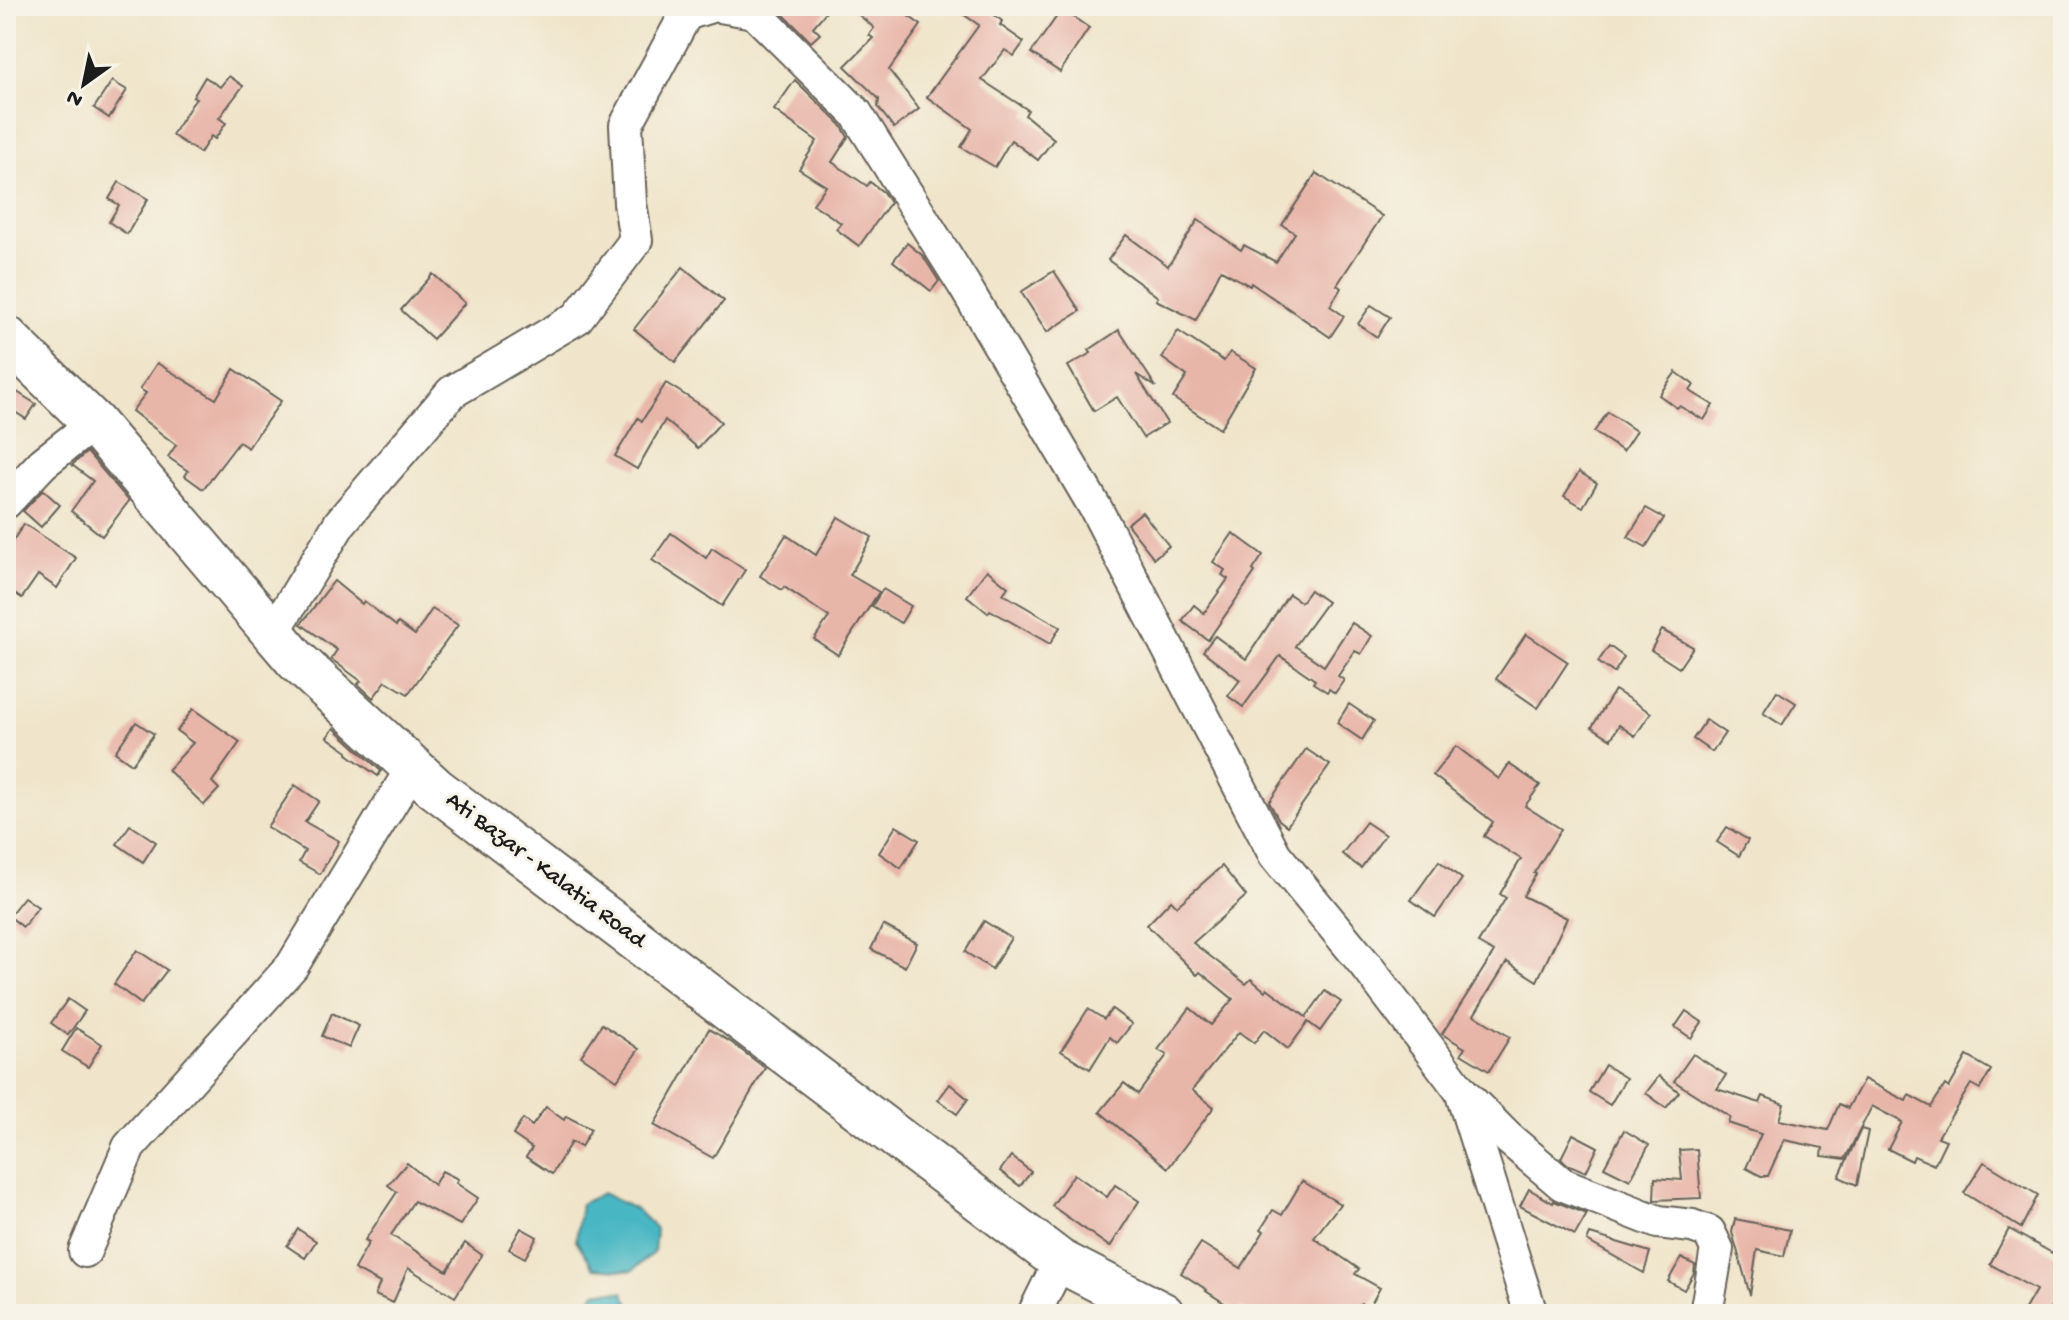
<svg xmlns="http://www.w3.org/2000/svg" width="2069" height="1320" viewBox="0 0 2069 1320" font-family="'Gochi Hand',sans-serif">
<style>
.water{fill:#49b7c3;stroke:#326a70;stroke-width:2}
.building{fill:#e8b5a9}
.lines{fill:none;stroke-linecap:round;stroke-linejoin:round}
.minor-casing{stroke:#666259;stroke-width:36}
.major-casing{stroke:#666259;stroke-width:46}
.minor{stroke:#fff;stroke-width:32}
.major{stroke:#fff;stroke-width:42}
.labels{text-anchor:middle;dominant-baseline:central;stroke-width:6;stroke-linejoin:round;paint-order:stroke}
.street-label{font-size:24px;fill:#1c1c1c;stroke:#f7f3e8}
</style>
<rect width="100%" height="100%" fill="#f7f3e8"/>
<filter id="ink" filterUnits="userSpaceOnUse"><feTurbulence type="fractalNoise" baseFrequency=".0125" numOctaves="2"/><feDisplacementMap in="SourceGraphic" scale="16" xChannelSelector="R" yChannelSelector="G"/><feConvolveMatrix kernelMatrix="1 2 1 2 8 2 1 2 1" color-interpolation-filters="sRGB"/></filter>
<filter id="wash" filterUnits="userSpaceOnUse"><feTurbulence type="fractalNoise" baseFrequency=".006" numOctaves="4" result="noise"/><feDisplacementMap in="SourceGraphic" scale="32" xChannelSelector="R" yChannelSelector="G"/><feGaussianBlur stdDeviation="1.8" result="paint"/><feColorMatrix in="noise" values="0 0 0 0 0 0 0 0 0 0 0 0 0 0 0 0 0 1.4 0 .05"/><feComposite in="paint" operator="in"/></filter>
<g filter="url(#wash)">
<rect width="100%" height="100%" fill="#f0e5cb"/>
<!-- water -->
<g class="water">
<path d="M602,1193L637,1210L656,1229L654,1252L632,1271L594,1268L576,1240L581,1204Z"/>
<path d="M598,1291L623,1292L634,1314H572Z"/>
</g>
<g id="blocks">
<!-- building -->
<g class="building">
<path d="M775,6H831L813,27L820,34L811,42Z"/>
<path d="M849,6H894L921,25L889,70L919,109L894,128L878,107L879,99L845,66L873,38L869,35L874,28Z"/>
<path d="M951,6H983L1002,21L1000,25L1024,42L1014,56L1005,50L982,80L1028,110L1025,115L1054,139L1038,160L1011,140L995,167L961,147L972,129L927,97L979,25Z"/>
<path d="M1062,9L1089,28L1060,72L1031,53Z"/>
<path d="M229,76L243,86L219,118L226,123L215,139L211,136L200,153L172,135L196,98L193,97L205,77L220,87Z"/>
<path d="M795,80L841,125L848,137L832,162L867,186L870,182L883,192L890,203L859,246L836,229L841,223L813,204L826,186L799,169L817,141L774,110Z"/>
<path d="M112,81L127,90L109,118L94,108Z"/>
<path d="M1316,173L1382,216L1337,285L1341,288L1330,306L1344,316L1330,337L1251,283L1250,286L1221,270L1196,320L1156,300L1158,297L1108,260L1126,235L1168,266L1198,220L1241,250L1244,245L1276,262L1295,233L1282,225Z"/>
<path d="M119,182L148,199L127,234L109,222L119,205L109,199Z"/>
<path d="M907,243L923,256L939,281L931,291L893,261Z"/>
<path d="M683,267L724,301L675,362L634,329Z"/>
<path d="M1054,271L1080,311L1047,332L1021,292Z"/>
<path d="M433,274L465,303L433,339L401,310Z"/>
<path d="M1371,305L1390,317L1377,337L1358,324Z"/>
<path d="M1119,330L1156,387L1136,374L1167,423L1143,438L1117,397L1094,411L1068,366L1091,353L1089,350Z"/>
<path d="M1178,331L1224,361L1230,352L1256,368L1220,429L1173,398L1187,376L1162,358Z"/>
<path d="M157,363L216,399L234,369L281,401L248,448L239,442L203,489L185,476L188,471L168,457L176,445L132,411L146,393L140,389Z"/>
<path d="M1676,372L1694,385L1690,391L1713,405L1704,420L1679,406L1677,408L1659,395Z"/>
<path d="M666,383L707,409L721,422L698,448L665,420L637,469L615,456L638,418L642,421Z"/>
<path d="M14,390L36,404L26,419L6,406V402Z"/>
<path d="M1608,412L1636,431L1623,451L1594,432Z"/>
<path d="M87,452L129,501L102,536L71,511L93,481L72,465Z"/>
<path d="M1579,472L1597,483L1583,507L1564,496Z"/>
<path d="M43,490L60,505L41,527L23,511Z"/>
<path d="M1646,508L1664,518L1646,547L1628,537Z"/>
<path d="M1142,512L1169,546L1154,558L1127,524Z"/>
<path d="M838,517L872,537L850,575L879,592L838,655L814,639L829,617L784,587L782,590L760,576L786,535L816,555Z"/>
<path d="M24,524L76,558L57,588L38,575L22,598L6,587V551Z"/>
<path d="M671,533L706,558L712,548L745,570L722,606L652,560Z"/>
<path d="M1233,533L1263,555L1253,570L1255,572L1208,640L1182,621L1194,605L1204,613L1228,579L1222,575L1225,570L1213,562Z"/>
<path d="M987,570L1008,587L1003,594L1060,627L1050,644L990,610L988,613L967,596Z"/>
<path d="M334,581L362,604L364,601L396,626L398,623L415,635L432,609L458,625L408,694L386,681L373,698L358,684L361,681L331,659L337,650L301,624Z"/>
<path d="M883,589L911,606L901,623L872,606Z"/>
<path d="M1310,590L1327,602L1295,646L1324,666L1352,623L1372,636L1361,654L1355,651L1338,676L1344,680L1335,693L1329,689L1327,692L1313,683L1315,680L1280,656L1243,707L1228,696L1240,680L1203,651L1215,636L1246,659L1289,594L1301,602Z"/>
<path d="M1662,630L1693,647L1679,668L1651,650Z"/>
<path d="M1526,634L1568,662L1538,708L1496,679Z"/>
<path d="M1609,646L1624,657L1614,673L1598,662Z"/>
<path d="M1615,690L1651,713L1635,736L1619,725L1611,739L1592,727Z"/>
<path d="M1777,691L1796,703L1782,725L1763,713Z"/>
<path d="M1349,704L1374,721L1362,740L1337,723Z"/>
<path d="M193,709L240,742L212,782L219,789L204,805L168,770L193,743L177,731Z"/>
<path d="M1706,720L1725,733L1712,752L1693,739Z"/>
<path d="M136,722L154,734L132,764L115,752Z"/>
<path d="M334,728L381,771L378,776L347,754L348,752L327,737Z"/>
<path d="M1456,746L1499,779L1509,764L1540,785L1525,806L1561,829L1534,873L1536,874L1523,896L1567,918L1537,981L1507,962L1474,1015L1510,1037L1489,1071L1461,1054L1465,1048L1442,1034L1494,952L1478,943L1506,898L1500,894L1521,859L1484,836L1493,822L1433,775Z"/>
<path d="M1306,749L1330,765L1287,826L1279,820L1269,802Z"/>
<path d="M295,785L319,801L305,822L339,841L320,874L299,862L305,851L267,827Z"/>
<path d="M1366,822L1385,835L1361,868L1342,854Z"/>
<path d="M130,825L156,842L143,862L117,844Z"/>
<path d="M896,826L919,840L901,868L879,853Z"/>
<path d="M1727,827L1748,840L1739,856L1717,842Z"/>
<path d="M1439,861L1462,879L1435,917L1411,900Z"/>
<path d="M1222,866L1246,896L1193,943L1246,984L1251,979L1265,991L1267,988L1306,1017L1325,991L1341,1002L1320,1031L1308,1022L1288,1049L1264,1030L1254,1043L1239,1032L1192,1090L1214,1107L1168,1168L1100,1112L1124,1083L1138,1094L1167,1055L1158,1050L1190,1008L1211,1025L1233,999L1200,972L1197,975L1147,925L1171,900L1177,906Z"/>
<path d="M24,897L38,907L23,927L9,916Z"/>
<path d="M984,921L1011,938L992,969L965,952Z"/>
<path d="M883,925L917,943L905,967L871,949Z"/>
<path d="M137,950L167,970L141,1004L114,984Z"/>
<path d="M68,999L85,1011L68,1035L51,1023Z"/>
<path d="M1088,1009L1104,1019L1112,1009L1132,1024L1117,1043L1110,1037L1090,1069L1061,1051Z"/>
<path d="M1686,1011L1702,1022L1691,1038L1675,1027Z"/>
<path d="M332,1013L359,1026L349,1048L322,1036Z"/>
<path d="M602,1024L639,1049L617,1080L581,1056Z"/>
<path d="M76,1028L102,1044L88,1067L62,1051Z"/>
<path d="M709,1029L732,1043L765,1068L713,1158L654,1125Z"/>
<path d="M1693,1054L1726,1075L1717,1089L1760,1103L1763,1096L1784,1104L1779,1120L1828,1130L1839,1104L1848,1108L1864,1079L1906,1101L1909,1095L1931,1107L1945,1085L1949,1088L1967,1056L1991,1070L1980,1089L1971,1084L1938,1137L1946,1140L1934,1165L1914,1156L1912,1161L1888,1149L1902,1122L1872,1106L1845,1159L1822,1156L1823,1148L1784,1140L1768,1176H1761L1746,1168L1761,1134L1728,1123L1730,1117L1674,1081Z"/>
<path d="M1605,1065L1626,1078L1610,1105L1589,1092Z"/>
<path d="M1659,1076L1679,1092L1666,1108L1646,1093Z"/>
<path d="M950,1084L968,1099L957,1114L938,1100Z"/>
<path d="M546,1107L564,1120L566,1116L591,1129L581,1147L571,1142L552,1174L526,1157L532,1148L513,1135L523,1119L532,1126Z"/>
<path d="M1861,1129L1868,1131L1857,1185L1839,1177Z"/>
<path d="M1624,1130L1649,1145L1630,1180L1604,1167Z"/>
<path d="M1573,1134L1598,1147L1586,1172L1567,1164L1561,1158Z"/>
<path d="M1697,1149L1701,1198L1654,1200L1655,1178L1682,1180L1679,1150Z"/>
<path d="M1011,1156L1031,1172L1020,1186L1000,1171Z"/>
<path d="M1984,1162L2038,1195L2021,1228L1964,1193Z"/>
<path d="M407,1163L434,1185L442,1171L458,1179L456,1183L478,1198L460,1225L414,1201L391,1235L447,1271L465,1243L482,1255L455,1297L408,1268L393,1303L375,1295L380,1283L354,1269L369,1242L365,1240L397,1192L388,1185Z"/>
<path d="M1074,1174L1107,1197L1115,1185L1139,1201L1110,1247L1052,1206Z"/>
<path d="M1302,1181L1340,1204L1314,1238L1359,1269L1355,1274L1380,1288L1369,1308L1361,1304L1354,1314H1253L1241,1307L1238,1312L1206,1291L1207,1290L1181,1273L1201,1243L1241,1268L1264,1231L1261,1229L1273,1210L1282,1215Z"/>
<path d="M1529,1189L1553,1203L1554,1201L1587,1214L1575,1235L1520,1206Z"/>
<path d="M1735,1219L1790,1230L1784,1256L1757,1250L1750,1295L1732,1232Z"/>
<path d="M521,1228L537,1237L525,1258L509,1249Z"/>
<path d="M298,1229L316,1241L305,1258L287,1246Z"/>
<path d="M2009,1229L2063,1259V1288L2047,1314H2022L2036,1290L1990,1264Z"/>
<path d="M1590,1234L1650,1252L1644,1273L1587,1241Z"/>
<path d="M1681,1258L1695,1265L1694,1273L1684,1290L1668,1281Z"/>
</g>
</g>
</g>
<g filter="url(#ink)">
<use href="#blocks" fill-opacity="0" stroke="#666259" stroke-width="2"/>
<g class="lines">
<defs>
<g id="minor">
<path d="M720,6L754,12L856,113L964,285L1096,509L1275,855L1368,968L1461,1091L1531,1314"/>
<path d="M6,502L43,463L94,423"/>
<path d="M273,633L340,523L452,392L577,318L636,240L630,203L626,125L686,14L711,6"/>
<path d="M1463,1093L1508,1138L1562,1184L1658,1222L1692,1226L1709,1232L1717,1249L1706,1314"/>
<path d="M85,1251L129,1147L292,966L413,767"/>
<path d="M1034,1314L1060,1261"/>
</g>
<path id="major" d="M6,337L94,423L296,660L435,788L1060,1261L1163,1314"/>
</defs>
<!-- minor casing -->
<use href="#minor" class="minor-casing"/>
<!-- major casing -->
<use href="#major" class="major-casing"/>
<!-- minor -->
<use href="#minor" class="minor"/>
<!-- major -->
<use href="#major" class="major"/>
</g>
</g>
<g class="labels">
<!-- street labels -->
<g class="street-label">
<text transform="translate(545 871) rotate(37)">Ati Bazar - Kalatia Road</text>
</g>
</g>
<!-- margin -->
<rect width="2069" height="1320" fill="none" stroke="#f7f3e8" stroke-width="32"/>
<!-- north arrow -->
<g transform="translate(84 84) rotate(213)" stroke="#f7f3e8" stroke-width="6" paint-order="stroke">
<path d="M0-6L14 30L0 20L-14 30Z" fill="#1c1c1c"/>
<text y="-12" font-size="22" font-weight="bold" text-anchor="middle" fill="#1c1c1c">N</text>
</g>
</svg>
